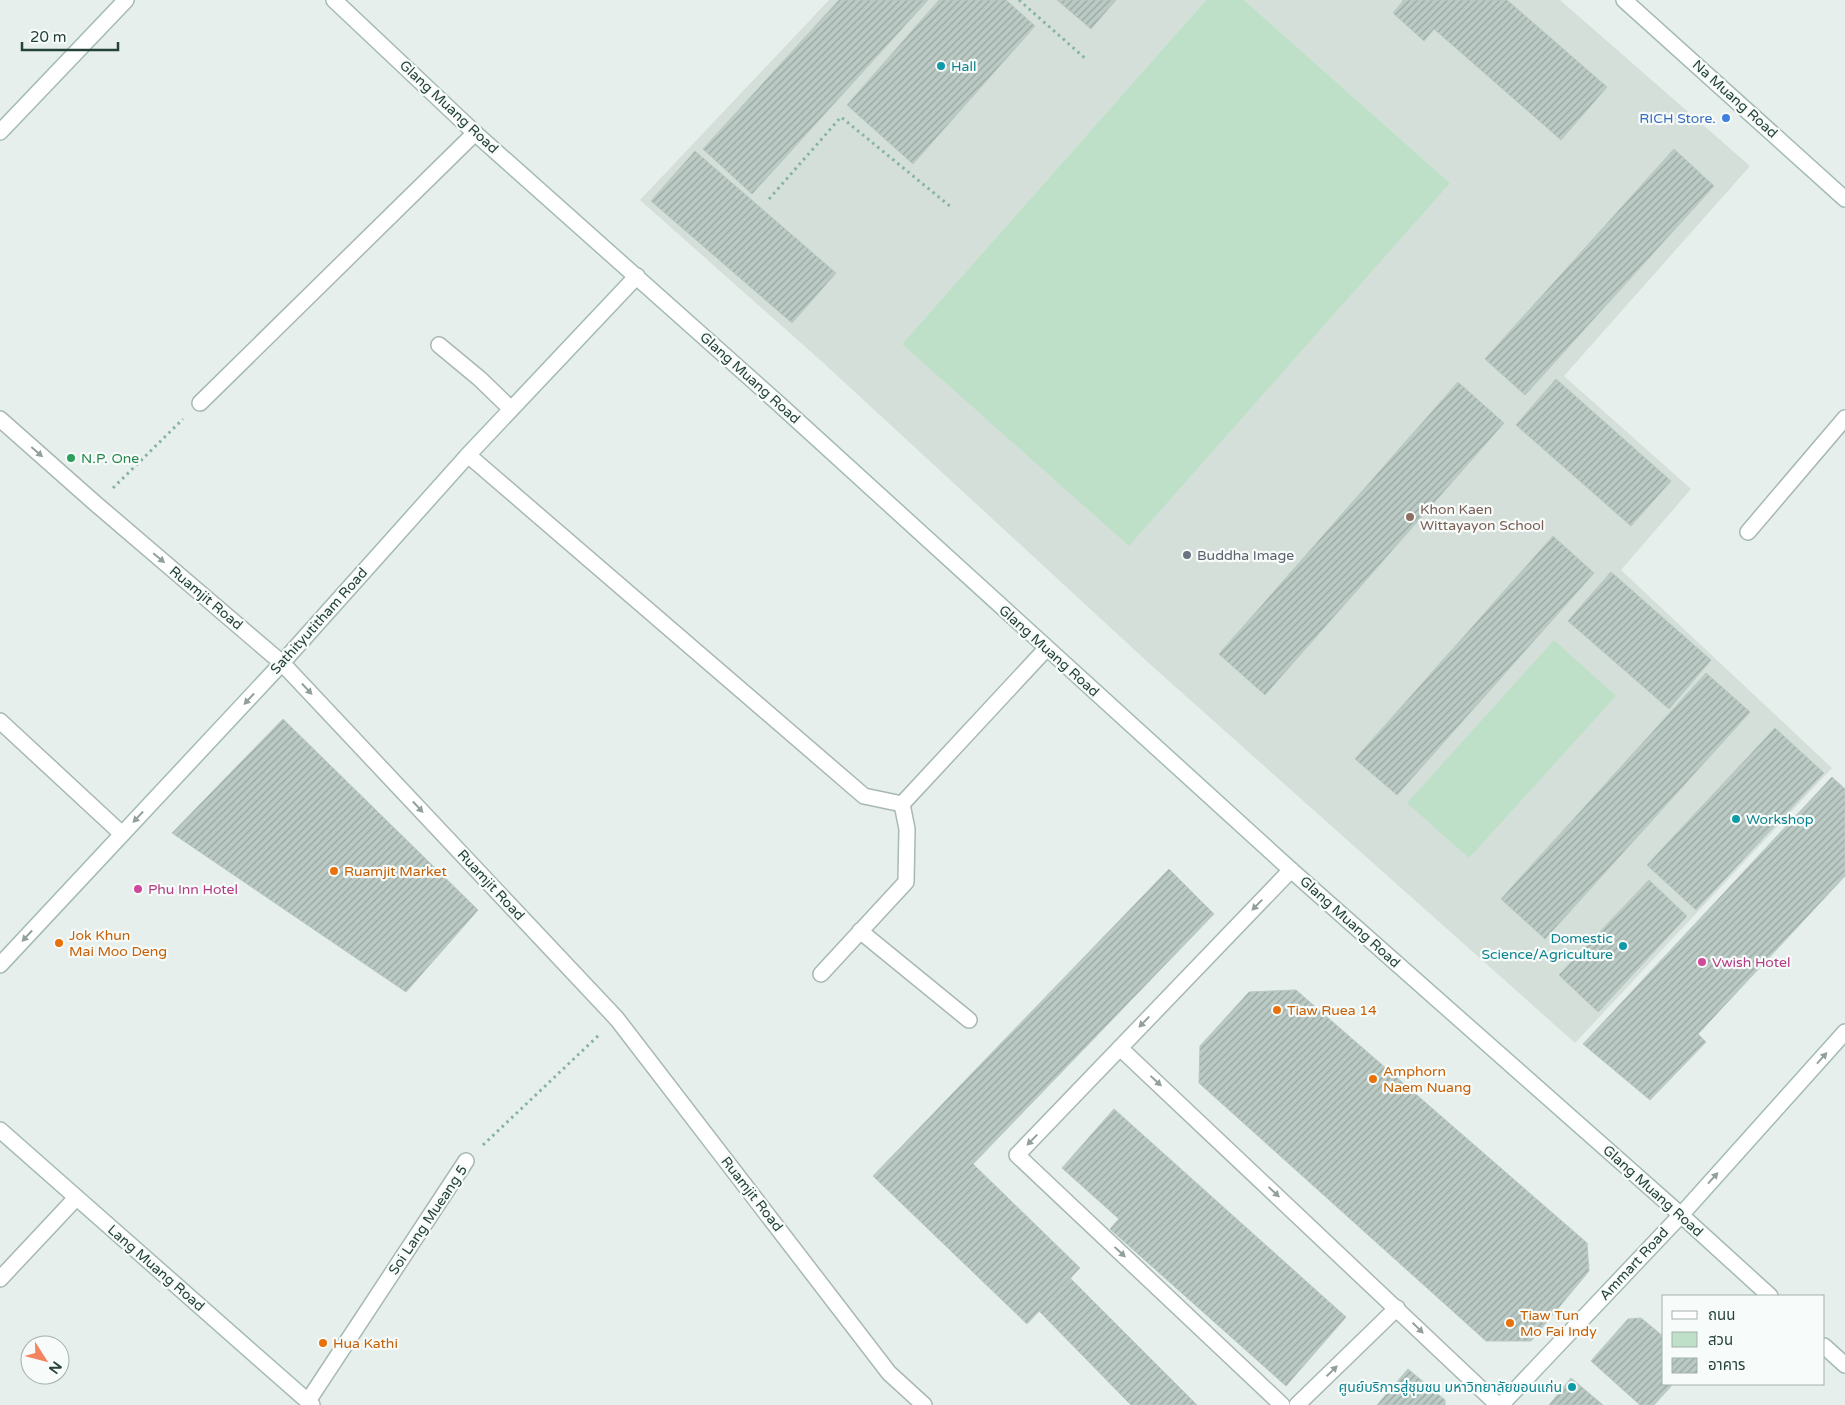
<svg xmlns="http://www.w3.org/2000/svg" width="1845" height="1405" viewBox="0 0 1845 1405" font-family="'Varela Round','Noto Sans Thai',sans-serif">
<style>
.built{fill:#d4dfda}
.park{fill:#bfe0c8}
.building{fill:url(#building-hatch);stroke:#b8c9c2}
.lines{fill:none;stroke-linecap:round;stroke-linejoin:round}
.lane-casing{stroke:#a8b8b2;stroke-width:18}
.street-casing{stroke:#a8b8b2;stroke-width:18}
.secondary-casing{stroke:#a4bbb3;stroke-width:18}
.path{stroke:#86b3a5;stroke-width:3;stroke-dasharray:2.5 4;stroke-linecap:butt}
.lane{stroke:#fff;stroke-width:15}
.street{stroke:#fff;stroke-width:15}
.secondary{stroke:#fff;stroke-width:15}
.oneway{fill:#92a09c}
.culture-dot{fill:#0f9aa8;stroke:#f7fbf9;stroke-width:2}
.shop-dot{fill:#3f7fe0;stroke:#f7fbf9;stroke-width:2}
.leisure-dot{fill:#2e9e5b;stroke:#f7fbf9;stroke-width:2}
.education-dot{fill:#8d6e63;stroke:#f7fbf9;stroke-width:2}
.worship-dot{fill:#6b7280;stroke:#f7fbf9;stroke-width:2}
.food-dot{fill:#e8710a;stroke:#f7fbf9;stroke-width:2}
.hotel-dot{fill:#d1479c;stroke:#f7fbf9;stroke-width:2}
.labels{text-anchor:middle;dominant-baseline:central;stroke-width:4.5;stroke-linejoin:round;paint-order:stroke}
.culture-label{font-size:14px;fill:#0d838f;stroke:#f7fbf9;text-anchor:start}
.street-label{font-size:14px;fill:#24423a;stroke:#f7fbf9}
.shop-label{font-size:14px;fill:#366cbe;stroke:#f7fbf9;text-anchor:end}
.leisure-label{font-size:14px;fill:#27864d;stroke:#f7fbf9;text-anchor:start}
.education-label{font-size:14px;fill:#785e54;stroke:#f7fbf9;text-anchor:start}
.worship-label{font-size:14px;fill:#5b616d;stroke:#f7fbf9;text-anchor:start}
.food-label{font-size:14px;fill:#c56008;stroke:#f7fbf9;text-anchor:start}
.hotel-label{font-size:14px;fill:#b23c85;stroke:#f7fbf9;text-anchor:start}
</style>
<defs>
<pattern id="building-hatch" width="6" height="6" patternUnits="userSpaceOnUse" patternTransform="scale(1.25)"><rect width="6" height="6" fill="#bbcac4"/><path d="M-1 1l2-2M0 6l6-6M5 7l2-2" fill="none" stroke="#98a6a0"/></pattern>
</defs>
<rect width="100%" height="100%" fill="#e6efeb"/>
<!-- built -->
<path class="built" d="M829,0H1206L902,344L1450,183L1244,0H1560L1750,166L1564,376L1691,489L1621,570L1832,768L1575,1043L1152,666L819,359L640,200Z"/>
<!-- park -->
<g class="park">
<path d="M1206,0H1244L1450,183L1129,546L902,344Z"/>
<path d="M1554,640L1616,696L1469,858L1407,803Z"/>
</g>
<!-- building -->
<g class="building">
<path d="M839,0H928L752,194L703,149Z"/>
<path d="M939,0H1006L1035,26L913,164L847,105Z"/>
<path d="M1057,0H1116L1091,29Z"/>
<path d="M1402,0H1507L1607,87L1561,140L1434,29L1424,41L1393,13L1403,1Z"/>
<path d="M1674,149L1714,186L1525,395L1485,359Z"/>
<path d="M695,151L836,273L792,323L651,201Z"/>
<path d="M1556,379L1671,481L1631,526L1516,425Z"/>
<path d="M1458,382L1504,423L1265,695L1219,654Z"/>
<path d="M1553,536L1594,573L1397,795L1355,759Z"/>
<path d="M1611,572L1711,660L1669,709L1568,621Z"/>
<path d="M1706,673L1750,712L1545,939L1501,899Z"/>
<path d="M283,719L478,910L406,992L172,833Z"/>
<path d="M1775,728L1824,773L1696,910L1647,865Z"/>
<path d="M1832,777L1845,789V876L1698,1034L1706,1042L1650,1100L1583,1044Z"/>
<path d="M1169,869L1214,914L973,1164L1080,1268L1027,1324L873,1176Z"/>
<path d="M1649,880L1687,916L1598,1012L1559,975Z"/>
<path d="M1296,990L1587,1243L1589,1271L1531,1341H1486L1199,1083L1200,1046L1249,992Z"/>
<path d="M1114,1109L1346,1317L1286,1386L1110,1229L1119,1219L1062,1168Z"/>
<path d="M1070,1278L1197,1405H1131L1039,1311Z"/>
<path d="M1641,1318L1664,1337V1384H1673L1654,1405H1640L1591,1361L1628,1319Z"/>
<path d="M1408,1369L1445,1400V1405H1377Z"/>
<path d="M1571,1378L1603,1405H1549Z"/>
</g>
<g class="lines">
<defs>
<g id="lane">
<path d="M1120,1048L1498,1405"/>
<path d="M1282,1405L1017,1155L1291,870"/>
<path d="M1297,1405L1397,1308"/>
</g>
<g id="street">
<path d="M439,345L480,379L511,409"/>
<path d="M200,403L475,133"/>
<path d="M0,419L96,504L282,663L617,1019L889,1373L924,1405"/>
<path d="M468,455L864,796L902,804L1046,649"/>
<path d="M1748,532L1845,418"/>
<path d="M0,721L122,834"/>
<path d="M860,931L969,1020"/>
<path d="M821,974L906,882L907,829L902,804"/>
<path d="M0,1279L76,1198"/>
<path d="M308,1401L466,1161"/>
</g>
<g id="secondary">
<path d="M334,0L475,133L778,403L1291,870L1681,1215L1770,1296"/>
<path d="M1624,0L1845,199"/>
<path d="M0,132L126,0"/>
<path d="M0,965L282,663L468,455L637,276"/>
<path d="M0,1130L312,1405"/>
<path d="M1824,1346L1845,1365"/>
<path d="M1501,1405L1681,1215L1845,1032"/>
</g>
</defs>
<!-- lane casing -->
<use href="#lane" class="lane-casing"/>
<!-- street casing -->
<use href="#street" class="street-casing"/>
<!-- secondary casing -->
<use href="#secondary" class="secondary-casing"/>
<!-- path -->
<g class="path">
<path d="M1019,0L1087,60"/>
<path d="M769,199L841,117L951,207"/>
<path d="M113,488L183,419"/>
<path d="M483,1145L600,1034"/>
</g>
<!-- lane -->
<use href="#lane" class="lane"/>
<!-- street -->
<use href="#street" class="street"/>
<!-- secondary -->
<use href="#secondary" class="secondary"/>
</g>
<!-- one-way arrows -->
<defs><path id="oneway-solid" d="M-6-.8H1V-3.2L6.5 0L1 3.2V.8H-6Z" transform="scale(1.25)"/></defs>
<g class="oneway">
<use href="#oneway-solid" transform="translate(37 452) rotate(41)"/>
<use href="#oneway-solid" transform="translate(159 558) rotate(40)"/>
<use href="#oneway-solid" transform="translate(307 689) rotate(47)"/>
<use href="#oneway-solid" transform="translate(249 699) rotate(133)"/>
<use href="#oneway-solid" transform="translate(418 807) rotate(47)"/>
<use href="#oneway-solid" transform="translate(138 817) rotate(133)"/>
<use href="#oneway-solid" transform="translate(1257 905) rotate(134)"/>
<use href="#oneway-solid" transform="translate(27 936) rotate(133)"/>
<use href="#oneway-solid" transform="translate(1144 1022) rotate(134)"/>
<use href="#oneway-solid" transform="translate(1822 1058) rotate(-48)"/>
<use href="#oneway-solid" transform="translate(1156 1081) rotate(43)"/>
<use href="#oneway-solid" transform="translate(1032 1140) rotate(134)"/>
<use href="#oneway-solid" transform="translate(1713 1178) rotate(-48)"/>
<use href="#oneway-solid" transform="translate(1274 1192) rotate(43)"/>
<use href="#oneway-solid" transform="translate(1120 1252) rotate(43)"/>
<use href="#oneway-solid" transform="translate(1418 1328) rotate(44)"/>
<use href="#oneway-solid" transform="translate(1332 1371) rotate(-44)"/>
</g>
<!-- markers -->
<g class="culture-dot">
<circle cx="941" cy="66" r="5"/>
<circle cx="1736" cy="819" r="5"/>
<circle cx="1623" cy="946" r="5"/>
<circle cx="1572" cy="1387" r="5"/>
</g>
<circle class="shop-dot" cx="1726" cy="118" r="5"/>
<circle class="leisure-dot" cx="71" cy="458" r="5"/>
<circle class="education-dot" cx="1410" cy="517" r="5"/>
<circle class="worship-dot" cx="1187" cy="555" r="5"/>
<g class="food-dot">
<circle cx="334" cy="871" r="5"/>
<circle cx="59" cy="943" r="5"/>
<circle cx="1277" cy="1010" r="5"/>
<circle cx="1373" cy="1079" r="5"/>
<circle cx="1510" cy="1323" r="5"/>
<circle cx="323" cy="1343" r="5"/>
</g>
<g class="hotel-dot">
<circle cx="138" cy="889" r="5"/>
<circle cx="1702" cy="962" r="5"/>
</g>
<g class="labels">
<!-- culture labels -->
<g class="culture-label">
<text x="951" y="66">Hall</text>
<text x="1746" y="819">Workshop</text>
<text x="1613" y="938" text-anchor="end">Domestic<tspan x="1613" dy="16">Science/Agriculture</tspan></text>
<text x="1562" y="1387" text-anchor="end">ศูนย์บริการสู่ชุมชน มหาวิทยาลัยขอนแก่น</text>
</g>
<!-- street labels -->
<g class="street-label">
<text transform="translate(1735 99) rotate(42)">Na Muang Road</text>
<text transform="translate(449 107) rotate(43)">Glang Muang Road</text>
<text transform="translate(750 378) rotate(42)">Glang Muang Road</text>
<text transform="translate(206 598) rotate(40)">Ruamjit Road</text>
<text transform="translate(319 621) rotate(-48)">Sathityutitham Road</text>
<text transform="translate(1049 651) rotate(42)">Glang Muang Road</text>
<text transform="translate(491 885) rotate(47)">Ruamjit Road</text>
<text transform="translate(1350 922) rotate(42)">Glang Muang Road</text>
<text transform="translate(1653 1191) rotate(42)">Glang Muang Road</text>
<text transform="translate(752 1194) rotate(52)">Ruamjit Road</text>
<text transform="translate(428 1220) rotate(-56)">Soi Lang Mueang 5</text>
<text transform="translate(1634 1264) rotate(-47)">Ammart Road</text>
<text transform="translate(156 1268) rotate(41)">Lang Muang Road</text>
</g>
<!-- shop labels -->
<g class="shop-label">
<text x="1716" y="118">RICH Store.</text>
</g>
<!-- leisure labels -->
<g class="leisure-label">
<text x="81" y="458">N.P. One</text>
</g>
<!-- education labels -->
<g class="education-label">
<text x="1420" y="509">Khon Kaen<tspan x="1420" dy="16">Wittayayon School</tspan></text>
</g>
<!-- worship labels -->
<g class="worship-label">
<text x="1197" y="555">Buddha Image</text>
</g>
<!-- food labels -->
<g class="food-label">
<text x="344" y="871">Ruamjit Market</text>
<text x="69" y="935">Jok Khun<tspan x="69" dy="16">Mai Moo Deng</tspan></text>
<text x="1287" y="1010">Tiaw Ruea 14</text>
<text x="1383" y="1071">Amphorn<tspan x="1383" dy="16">Naem Nuang</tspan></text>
<text x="1520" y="1315">Tiaw Tun<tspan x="1520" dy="16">Mo Fai Indy</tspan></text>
<text x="333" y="1343">Hua Kathi</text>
</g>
<!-- hotel labels -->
<g class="hotel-label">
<text x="148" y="889">Phu Inn Hotel</text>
<text x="1712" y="962">Vwish Hotel</text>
</g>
</g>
<!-- legend -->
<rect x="1662" y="1295" width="162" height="90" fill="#f7fbf9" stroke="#a3b1ad"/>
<rect x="1672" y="1311" width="25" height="8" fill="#ffffff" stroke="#a3b1ad"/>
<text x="1708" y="1320" font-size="15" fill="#24423a">ถนน</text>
<rect x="1672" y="1332" width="25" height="15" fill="#bfe0c8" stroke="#a3b1ad"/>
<text x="1708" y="1345" font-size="15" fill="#24423a">สวน</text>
<rect x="1672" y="1358" width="25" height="15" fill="url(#building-hatch)" stroke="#a3b1ad"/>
<text x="1708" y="1370" font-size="15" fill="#24423a">อาคาร</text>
<!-- north arrow -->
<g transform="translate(45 1360) rotate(126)"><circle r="24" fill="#f7fbf9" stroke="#a3b1ad"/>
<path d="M0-4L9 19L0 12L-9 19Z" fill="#f4845f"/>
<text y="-8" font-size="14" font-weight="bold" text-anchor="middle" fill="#24423a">N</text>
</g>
<!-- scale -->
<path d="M22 42v8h96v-8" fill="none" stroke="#24423a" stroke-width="2.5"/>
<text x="30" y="42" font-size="15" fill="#24423a" stroke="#f7fbf9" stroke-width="4" paint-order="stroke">20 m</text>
</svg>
